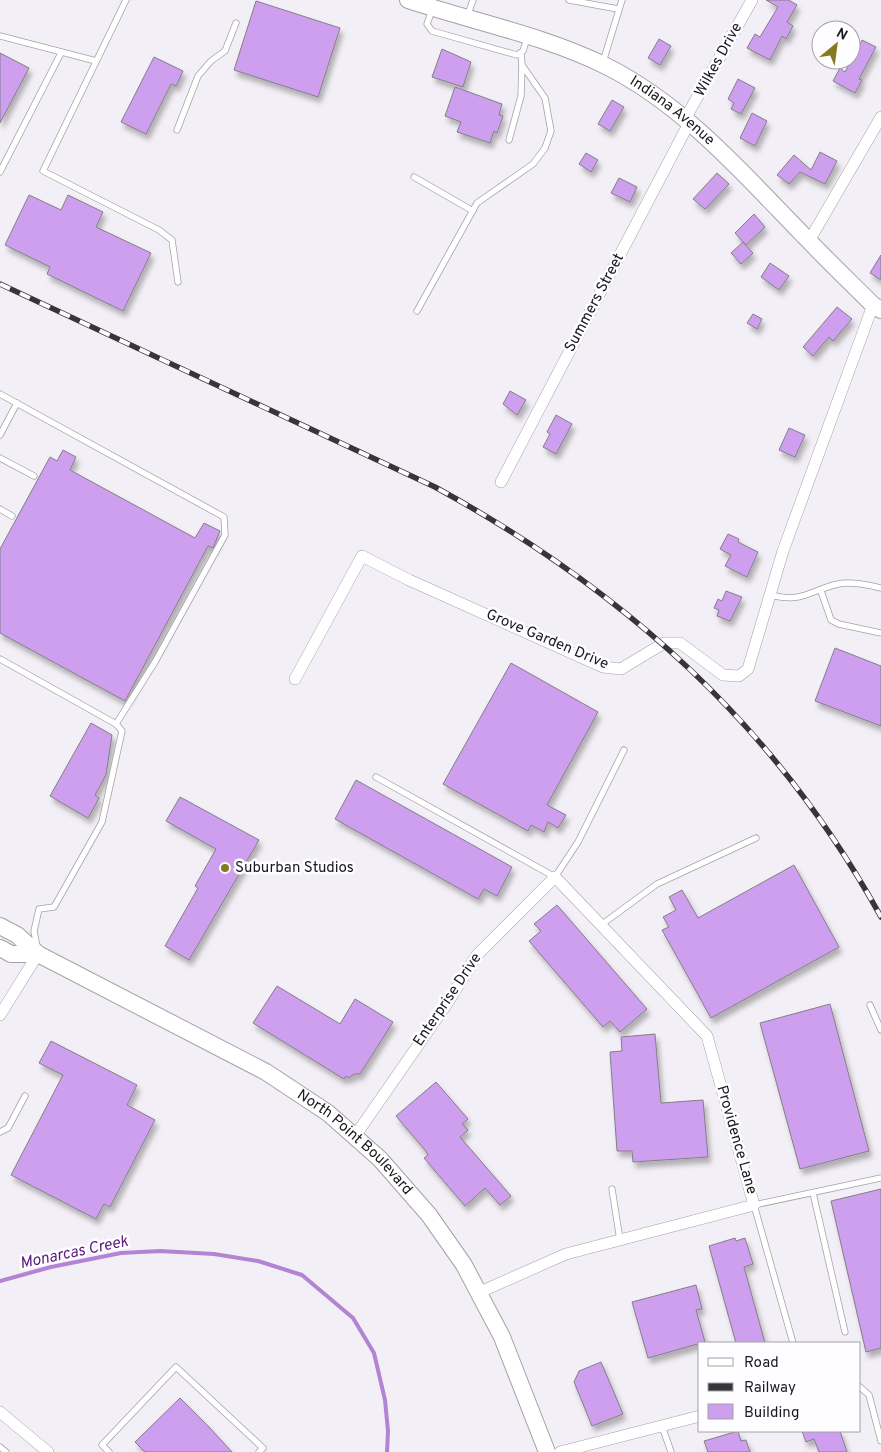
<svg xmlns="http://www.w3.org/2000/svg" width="881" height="1452" viewBox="0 0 881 1452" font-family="Overpass,sans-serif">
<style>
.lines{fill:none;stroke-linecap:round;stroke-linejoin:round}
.stream{stroke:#b384d3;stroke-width:4}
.building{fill:#ce9eef;stroke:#827f85;filter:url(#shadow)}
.lane-casing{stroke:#a5a1a8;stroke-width:7}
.street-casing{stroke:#a5a1a8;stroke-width:12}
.secondary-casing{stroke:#a5a1a8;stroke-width:18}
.lane{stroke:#fff;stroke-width:5.5}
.street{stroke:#fff;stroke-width:11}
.secondary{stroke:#fff;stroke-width:16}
.rail-casing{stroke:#383539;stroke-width:5.5}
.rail{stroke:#fefdff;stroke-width:4;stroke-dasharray:11;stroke-linecap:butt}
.poi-dot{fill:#87791e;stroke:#fefdff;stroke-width:2}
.labels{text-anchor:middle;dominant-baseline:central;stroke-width:5;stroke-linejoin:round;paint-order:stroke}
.street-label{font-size:15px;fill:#1b191c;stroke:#fefdff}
.poi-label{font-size:15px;fill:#1b191c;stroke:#fefdff;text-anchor:start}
.water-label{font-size:16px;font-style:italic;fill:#5d207e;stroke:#fefdff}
</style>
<defs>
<filter id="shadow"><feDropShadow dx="3" dy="5.5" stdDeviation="2.5" flood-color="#0004"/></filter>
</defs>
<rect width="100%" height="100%" fill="#f3eff6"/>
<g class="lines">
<!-- stream -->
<path class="stream" d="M0,1281L51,1267L121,1253L160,1251L214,1254L258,1261L302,1275L353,1318L374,1353L385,1400L388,1431L387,1452"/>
</g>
<!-- building -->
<g class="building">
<path d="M766,0H789L797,5L787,22L793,26L786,39L782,36L770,60L747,48L755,34L760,37L778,7Z"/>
<path d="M256,1L340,28L318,97L234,70Z"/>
<path d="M659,39L671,46L660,65L648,58Z"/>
<path d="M862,40L876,47L859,79L862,80L855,93L833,81L840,68L845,72Z"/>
<path d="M442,49L471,62L463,87L432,77Z"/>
<path d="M0,53L29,68L0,123Z"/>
<path d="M154,57L183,71L176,86L171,84L146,134L121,122Z"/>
<path d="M738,79L755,88L741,114L731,109L734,103L728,99Z"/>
<path d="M455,87L502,104L499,115L503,116L497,133L494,131L490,143L457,132L461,122L445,116Z"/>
<path d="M612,100L624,107L610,131L598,124Z"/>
<path d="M752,113L767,121L755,146L740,138Z"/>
<path d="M820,152L837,161L825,184L800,172L789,184L777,175L794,155L811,170Z"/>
<path d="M586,153L598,160L591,172L579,164Z"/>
<path d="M717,173L729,184L705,209L693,199Z"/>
<path d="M619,178L637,187L630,202L611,193Z"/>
<path d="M29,195L61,210L68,195L103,212L96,227L151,253L123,311L47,274L50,267L5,245Z"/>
<path d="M754,214L765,227L746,245L735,233Z"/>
<path d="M743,242L753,253L741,264L731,253Z"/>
<path d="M881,255V280L870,273Z"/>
<path d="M770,263L789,276L779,290L761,277Z"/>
<path d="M837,307L852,319L833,341L829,337L813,356L803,347Z"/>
<path d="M753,314L762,319L757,329L747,323Z"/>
<path d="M510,391L526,400L517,415L503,404Z"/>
<path d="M556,415L572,424L556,454L543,447L550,434L547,432Z"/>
<path d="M789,428L805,435L795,457L779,450Z"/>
<path d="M63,450L76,457L70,470L195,538L204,523L220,531L213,548L208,546L125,701L0,633V549L50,457L57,461Z"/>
<path d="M728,534L739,539L738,542L758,552L747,577L725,566L731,555L720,549Z"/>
<path d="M726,591L742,597L730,621L717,616L719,610L714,608L718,599L722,601Z"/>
<path d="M835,648L881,666V726L815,701Z"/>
<path d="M511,663L598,712L547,805L566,815L558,828L548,822L544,832L531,825L528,831L443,784Z"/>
<path d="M91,723L112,735L106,775L95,795L99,798L88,818L50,796Z"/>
<path d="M356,780L512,867L497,896L484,889L478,899L335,819Z"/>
<path d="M180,797L259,840L189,960L165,946L198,888L195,886L216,849L166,821Z"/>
<path d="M794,865L839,947L711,1018L662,930L669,927L663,917L676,910L669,897L682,890L698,918Z"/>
<path d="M557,905L647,1009L620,1032L610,1021L603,1027L529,941L541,931L534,924Z"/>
<path d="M277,986L340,1024L355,999L393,1022L360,1074H354L349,1078L346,1076L344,1079L253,1023Z"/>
<path d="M830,1004L869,1151L800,1169L760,1023Z"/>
<path d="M655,1034L661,1103L703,1100L708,1157L633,1162L632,1151H617L610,1052L622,1051L621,1037Z"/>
<path d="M51,1041L137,1085L127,1105L155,1120L110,1207L104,1204L96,1219L11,1175L63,1075L39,1063Z"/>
<path d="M436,1082L468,1119L462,1124L468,1130L460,1137L511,1196L500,1205L485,1188L465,1206L424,1158L428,1155L425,1150L396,1116Z"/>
<path d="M881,1189V1348L866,1352L831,1201Z"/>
<path d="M735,1238L736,1241L745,1238L753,1264L744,1267L765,1343H736L709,1246Z"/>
<path d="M696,1285L702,1309L696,1310L705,1342L648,1358L632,1302Z"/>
<path d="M601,1362L623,1414L592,1426L574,1382L579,1371Z"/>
<path d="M180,1398L209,1427L232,1452H145L135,1442Z"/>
<path d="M738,1431L741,1441L746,1440L750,1452H708L704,1441Z"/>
<path d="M802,1431H840L847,1452H819L814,1439L806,1442Z"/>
</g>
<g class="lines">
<defs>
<g id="lane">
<path d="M126,0L43,171L159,230L172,240L178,282"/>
<path d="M569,0L618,9"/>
<path d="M432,10L427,24L432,31L517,55L523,51L527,38"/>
<path d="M467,17L473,0"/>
<path d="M0,36L96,61"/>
<path d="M603,62L622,0"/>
<path d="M177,130L198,76L211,61L225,51L236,23"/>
<path d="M509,140L521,96L522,65"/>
<path d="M0,172L61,53"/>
<path d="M414,177L473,211"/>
<path d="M417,311L477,203L533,164L545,148L551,131L545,98L522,65L521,54"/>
<path d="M0,394L224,517L225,535L155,662L116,724L0,659"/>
<path d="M0,435L17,403"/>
<path d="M0,458L34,476"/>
<path d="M0,509L12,516"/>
<path d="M821,591L831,620L839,624L881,633"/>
<path d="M770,595C804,603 808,591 838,584C849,581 870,585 881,588"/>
<path d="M376,777L555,877L578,842L624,750"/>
<path d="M601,925L657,884L756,838"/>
<path d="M37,947L34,931L39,909L54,907L102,822L122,731L116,724"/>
<path d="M870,1005L881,1030"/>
<path d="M0,1132L8,1128L25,1096"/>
<path d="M612,1189L620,1240"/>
<path d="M813,1193L845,1332"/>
<path d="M793,1343L754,1205L881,1178"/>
<path d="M860,1387L869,1395L881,1441"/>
<path d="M662,1426L671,1452"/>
<path d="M0,1447L6,1452"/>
<path d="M109,1452L102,1445L176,1367L263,1448L259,1452"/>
</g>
<g id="street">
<path d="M685,119L752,0"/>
<path d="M809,241L881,117"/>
<path d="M501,482L689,123"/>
<path d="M295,679L362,556L409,580L603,667L621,669L664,643H680L723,675L739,676L748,669L783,551L873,305"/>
<path d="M0,1015L38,954"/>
<path d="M355,1136L446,1005L477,955L555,877L707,1036L754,1205L566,1254L480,1292"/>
<path d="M0,1412L48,1452"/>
<path d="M560,1452L700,1416"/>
</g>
<g id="secondary">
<path id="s1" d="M408,0C474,22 543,35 606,66C686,106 747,178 809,241C830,263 852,284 873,305L881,310"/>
<path id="s2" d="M0,926L17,935L38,954L266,1072L328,1113L380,1159L429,1215L464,1265L502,1337L547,1452"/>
<path d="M0,948L11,954H38"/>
</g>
</defs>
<!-- lane casing -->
<use href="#lane" class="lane-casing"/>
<!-- street casing -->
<use href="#street" class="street-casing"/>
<!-- secondary casing -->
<use href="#secondary" class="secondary-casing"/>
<!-- lane -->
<use href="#lane" class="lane"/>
<!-- street -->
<use href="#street" class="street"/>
<!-- secondary -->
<use href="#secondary" class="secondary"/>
<defs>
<path id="rail" d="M0,284L435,487C625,591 776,726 881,917"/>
</defs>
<!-- rail casing -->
<use href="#rail" class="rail-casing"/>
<!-- rail -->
<use href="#rail" class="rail"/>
</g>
<!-- markers -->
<circle class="poi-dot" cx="225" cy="868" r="5"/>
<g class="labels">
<!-- street labels -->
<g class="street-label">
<text transform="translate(719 60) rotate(-61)">Wilkes Drive</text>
<text stroke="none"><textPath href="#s1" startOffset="289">Indiana Avenue</textPath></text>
<text transform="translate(595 303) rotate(-62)">Summers Street</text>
<text transform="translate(547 640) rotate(23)">Grove Garden Drive</text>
<text transform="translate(448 1000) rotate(-56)">Enterprise Drive</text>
<text transform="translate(736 1140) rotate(74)">Providence Lane</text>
<text stroke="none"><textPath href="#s2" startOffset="418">North Point Boulevard</textPath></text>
</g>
<!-- poi labels -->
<g class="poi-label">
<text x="235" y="868">Suburban Studios</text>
</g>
<!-- water labels -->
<g class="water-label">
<text transform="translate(74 1253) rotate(-12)">Monarcas Creek</text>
</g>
</g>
<!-- legend -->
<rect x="698" y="1342" width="162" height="90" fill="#fefdff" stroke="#a3a2a4"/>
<rect x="708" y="1358" width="25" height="8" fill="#ffffff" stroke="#a3a2a4"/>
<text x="744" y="1367" font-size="15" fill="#1b191c">Road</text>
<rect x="708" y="1383" width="25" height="8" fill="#383539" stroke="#a3a2a4"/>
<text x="744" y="1392" font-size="15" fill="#1b191c">Railway</text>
<rect x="708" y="1404" width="25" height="15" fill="#ce9eef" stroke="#a3a2a4"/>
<text x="744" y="1417" font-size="15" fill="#1b191c">Building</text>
<!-- north arrow -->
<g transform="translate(836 45) rotate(29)"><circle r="24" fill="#fefdff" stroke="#a3a2a4"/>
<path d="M0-4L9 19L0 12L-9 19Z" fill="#87791e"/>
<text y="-8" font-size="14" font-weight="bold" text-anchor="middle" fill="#1b191c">N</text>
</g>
</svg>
